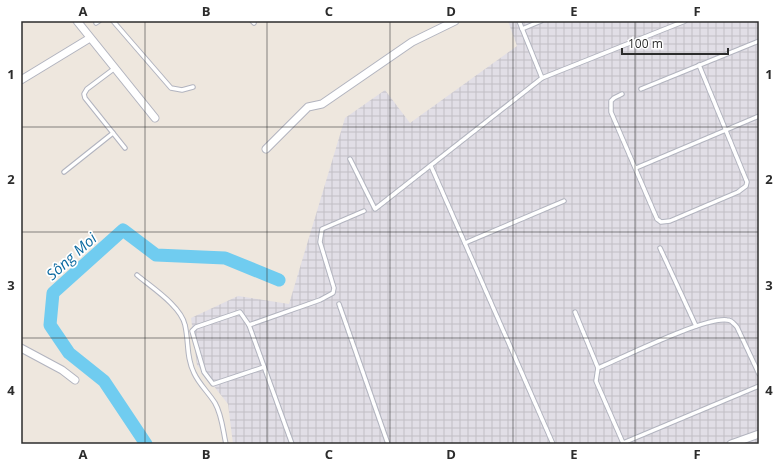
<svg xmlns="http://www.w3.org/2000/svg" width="780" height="465" viewBox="0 0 780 465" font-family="'Open Sans',sans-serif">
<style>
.industrial{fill:url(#industrial-grid)}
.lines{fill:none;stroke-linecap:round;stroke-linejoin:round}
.river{stroke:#70ccf0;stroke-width:13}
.service-casing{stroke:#b2b4bf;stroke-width:5.5}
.minor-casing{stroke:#b2b4bf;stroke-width:9}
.service{stroke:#fff;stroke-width:3.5}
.minor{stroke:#fff;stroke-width:7}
.grid{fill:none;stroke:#2c2c2c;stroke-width:1;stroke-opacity:0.55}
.labels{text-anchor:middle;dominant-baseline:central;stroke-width:3.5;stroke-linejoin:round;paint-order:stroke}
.water-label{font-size:15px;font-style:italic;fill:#0c6aa0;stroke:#fff}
.neatline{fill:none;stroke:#2c2c2c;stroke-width:1.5}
.grid-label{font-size:13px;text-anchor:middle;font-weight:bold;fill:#2c2c2c}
</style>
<defs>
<pattern id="industrial-grid" width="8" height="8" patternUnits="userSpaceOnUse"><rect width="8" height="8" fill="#e1dee6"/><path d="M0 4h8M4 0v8" fill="none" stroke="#c1bfc5"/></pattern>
</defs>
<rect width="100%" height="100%" fill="#eee7de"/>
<!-- industrial -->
<path class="industrial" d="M508,21H759V444H233L228,404L197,365L191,318L238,296L289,304L345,118L385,90L410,123L517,46Z"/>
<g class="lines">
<!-- river -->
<path class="river" d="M146,444L104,381L69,353L50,325L53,293L123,230L156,255L225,258L279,280"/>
<defs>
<g id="service">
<path d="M113,21L171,88L182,90L193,87"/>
<path d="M252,21L254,23"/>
<path d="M519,21L542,78"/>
<path d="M96,23L99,21"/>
<path d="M522,29L541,21"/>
<path d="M115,68L87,89L84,94L85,98L125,148"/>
<path d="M641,89L759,41"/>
<path d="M622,94L614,98L611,101V112L657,219L661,222L670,221L738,192L746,186L747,182L699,65"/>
<path d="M350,159L375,209L542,78L685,21"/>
<path d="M431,166L553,444"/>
<path d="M636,168L759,116"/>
<path d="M64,172L113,133"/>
<path d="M465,243L564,201"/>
<path d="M660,248L696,326"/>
<path d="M137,275C151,287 181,306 185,325C189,342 186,357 194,373C199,384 208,392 215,403C222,415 223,431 226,444"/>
<path d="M339,304L388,444"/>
<path d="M575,312L598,368"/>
<path d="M249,325L292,444"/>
<path d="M264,367L213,384L204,372L192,331L196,327L240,312L249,325L320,300L333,293L334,288L320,242L322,229L364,211"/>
<path d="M759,374L737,327C734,324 732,320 727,320C704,317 624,357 598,368L596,381L623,443L759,386"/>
</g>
<g id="minor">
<path d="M77,21L155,118"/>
<path d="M21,80L90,38"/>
<path d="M266,149L308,107L322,104L412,42L455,21"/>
<path d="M21,348L62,370L75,380"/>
<path d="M731,444L759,434"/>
</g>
</defs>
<!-- service casing -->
<use href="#service" class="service-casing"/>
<!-- minor casing -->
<use href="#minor" class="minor-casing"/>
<!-- service -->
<use href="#service" class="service"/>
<!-- minor -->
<use href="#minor" class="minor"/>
</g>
<!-- grid -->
<path class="grid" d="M145,21V444M267,21V444M390,21V444M513,21V444M635,21V444M21,127H759M21,232H759M21,338H759"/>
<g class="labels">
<!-- water labels -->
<g class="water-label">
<text transform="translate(71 256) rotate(-42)">Sông Moi</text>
</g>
</g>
<!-- border -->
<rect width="780" height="465" fill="none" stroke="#ffffff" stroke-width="44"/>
<!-- scale -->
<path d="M622 48v6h106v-6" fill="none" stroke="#2c2c2c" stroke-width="2"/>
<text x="628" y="48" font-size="12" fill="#2c2c2c" stroke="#ffffff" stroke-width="3" paint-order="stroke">100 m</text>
<rect x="22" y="22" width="736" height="421" class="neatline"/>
<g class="grid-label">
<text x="83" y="16">A</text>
<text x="206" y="16">B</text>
<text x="329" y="16">C</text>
<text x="451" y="16">D</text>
<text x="574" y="16">E</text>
<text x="697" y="16">F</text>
<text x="11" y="79">1</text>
<text x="769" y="79">1</text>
<text x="11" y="184">2</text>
<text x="769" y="184">2</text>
<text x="11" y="290">3</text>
<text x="769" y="290">3</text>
<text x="11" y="395">4</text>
<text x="769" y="395">4</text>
<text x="83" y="459">A</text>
<text x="206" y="459">B</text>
<text x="329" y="459">C</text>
<text x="451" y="459">D</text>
<text x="574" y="459">E</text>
<text x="697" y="459">F</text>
</g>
</svg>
